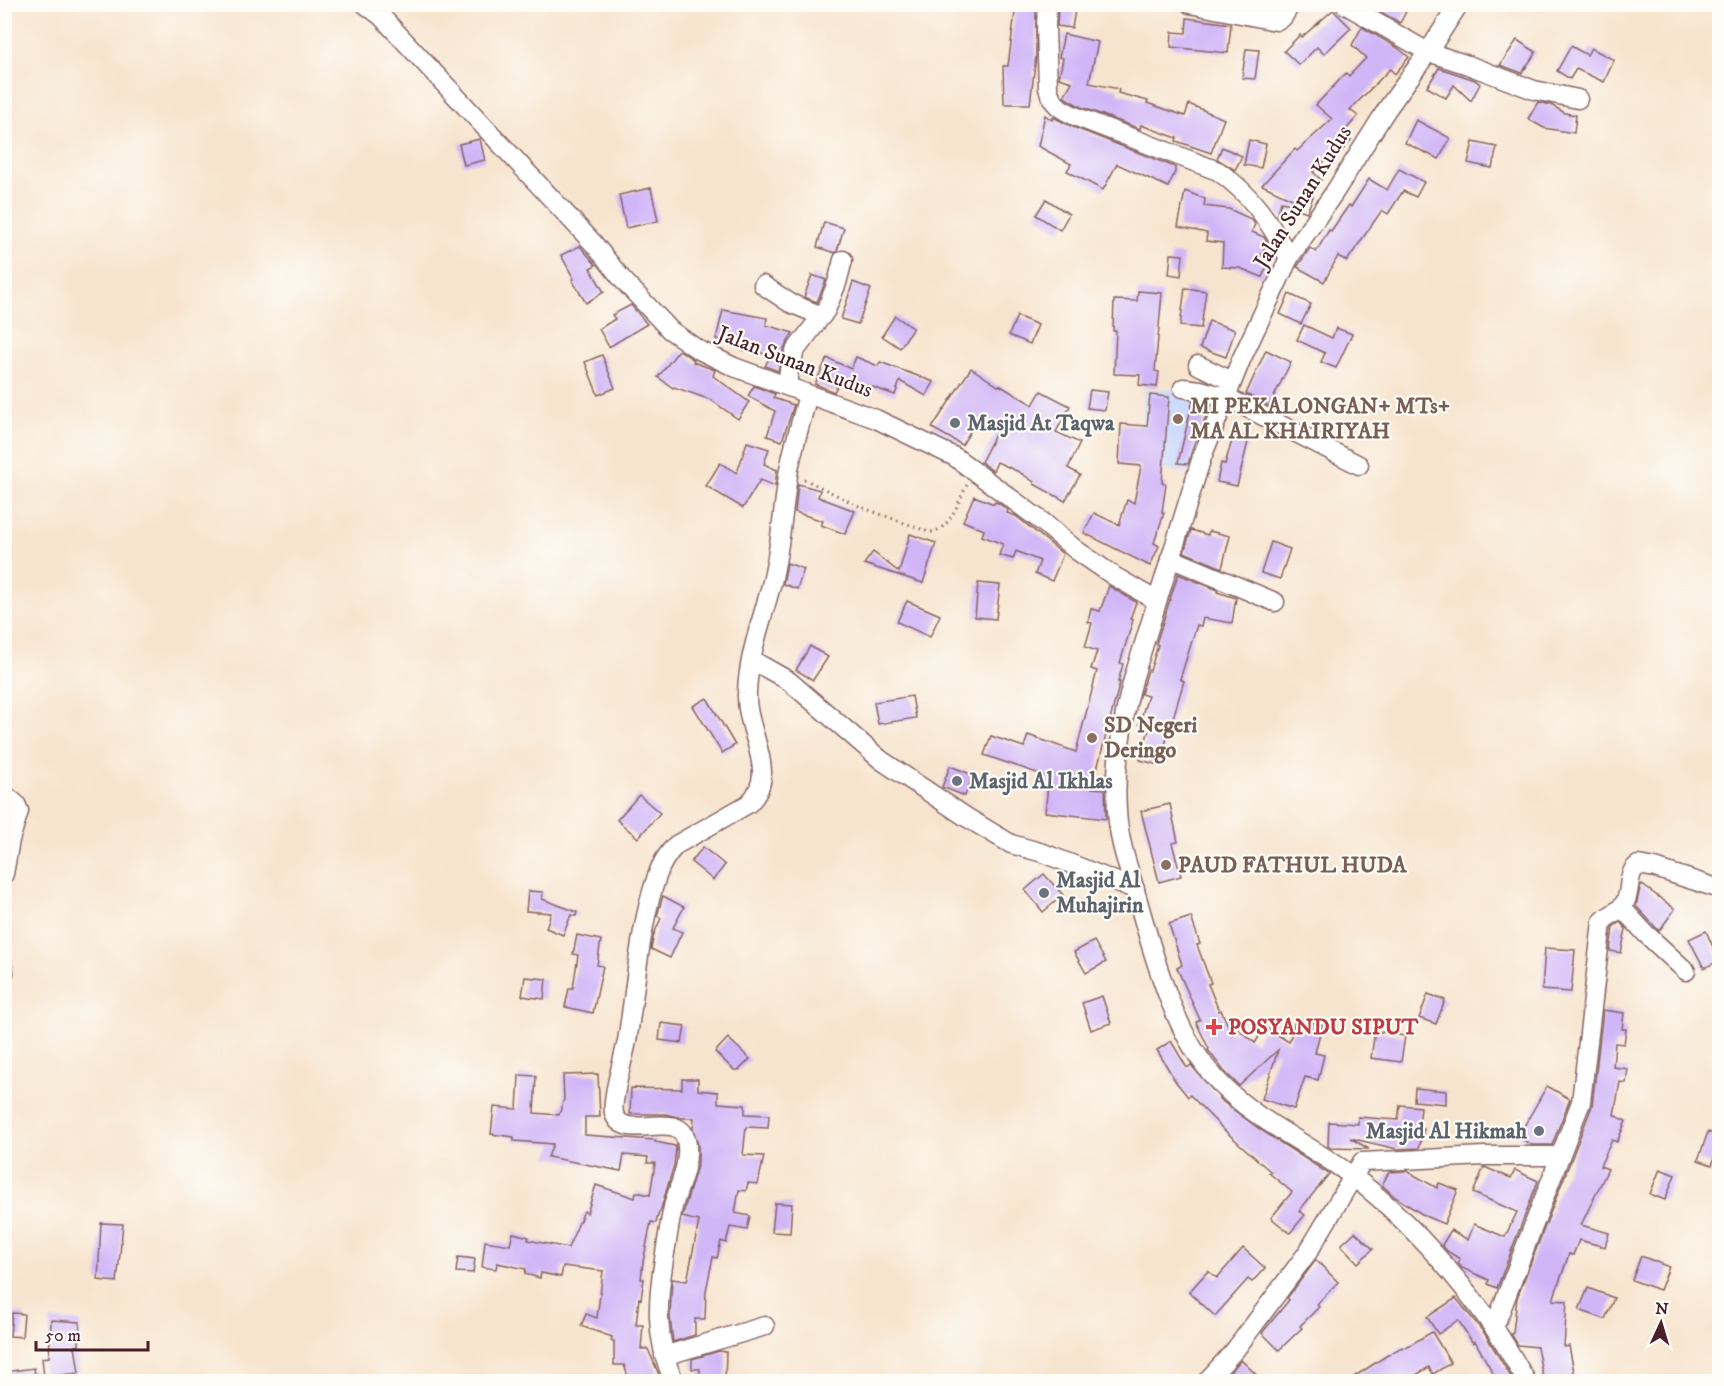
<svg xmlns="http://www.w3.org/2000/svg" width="1724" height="1386" viewBox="0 0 1724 1386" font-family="'IM FELL DW Pica',serif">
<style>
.built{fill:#cedafa;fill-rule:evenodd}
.building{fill:#d0b5f7}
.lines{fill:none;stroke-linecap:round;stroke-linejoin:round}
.minor-casing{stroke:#876464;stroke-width:21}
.path{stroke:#876464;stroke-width:3;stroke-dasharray:1.5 4.5;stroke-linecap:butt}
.minor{stroke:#fff;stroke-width:18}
.education-dot{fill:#8d6e63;stroke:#fdfcf7;stroke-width:2}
.worship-dot{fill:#6b7280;stroke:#fdfcf7;stroke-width:2}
.health-dot{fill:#e0444e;stroke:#fdfcf7;stroke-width:2}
.labels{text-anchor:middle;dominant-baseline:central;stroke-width:4.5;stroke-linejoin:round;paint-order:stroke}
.street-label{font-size:22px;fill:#4a1f2b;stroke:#fdfcf7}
.education-label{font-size:22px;font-weight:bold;fill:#785e54;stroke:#fdfcf7;text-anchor:start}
.worship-label{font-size:22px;font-weight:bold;fill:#5b616d;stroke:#fdfcf7;text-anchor:start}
.health-label{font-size:22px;font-weight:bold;fill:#be3a42;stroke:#fdfcf7;text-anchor:start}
</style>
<rect width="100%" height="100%" fill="#fdfcf7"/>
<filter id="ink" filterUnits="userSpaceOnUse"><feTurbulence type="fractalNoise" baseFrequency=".0167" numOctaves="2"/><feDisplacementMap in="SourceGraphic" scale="12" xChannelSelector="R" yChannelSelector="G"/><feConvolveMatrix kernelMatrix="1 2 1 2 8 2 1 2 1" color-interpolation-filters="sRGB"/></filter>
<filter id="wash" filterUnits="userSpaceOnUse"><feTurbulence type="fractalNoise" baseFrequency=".008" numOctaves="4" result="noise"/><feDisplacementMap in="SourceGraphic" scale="24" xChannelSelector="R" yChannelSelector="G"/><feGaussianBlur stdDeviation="1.35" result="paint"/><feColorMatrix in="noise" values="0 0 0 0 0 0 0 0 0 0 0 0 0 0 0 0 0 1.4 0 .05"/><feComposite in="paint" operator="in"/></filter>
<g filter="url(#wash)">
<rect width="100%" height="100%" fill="#f7e4ce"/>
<!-- built -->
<path class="built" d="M1222,387L1193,474L1141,466L1144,390ZM1194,393L1213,397L1201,446L1183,441ZM1150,396L1169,397L1163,464L1144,462Z"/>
<g id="blocks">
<!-- building -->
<g class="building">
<path d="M1016,4H1036V56L1030,104H1004L1003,66H1008Z"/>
<path d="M1058,4H1076L1072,28L1057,26Z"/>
<path d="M1373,4H1410L1400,23L1372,7Z"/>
<path d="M1333,10L1351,28L1324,54L1317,47L1299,65L1284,51L1300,35L1302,37Z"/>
<path d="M1187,18L1231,24L1228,53L1171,47L1172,32L1186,33Z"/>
<path d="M1362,27L1398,48L1409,57L1395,74L1390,69L1350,110L1358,116L1343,133L1351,140L1341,152L1338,149L1313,172L1321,180L1307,195L1313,197L1307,212L1296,208L1291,221L1277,215L1281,202L1290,204L1292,199L1262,185L1295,149L1297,151L1332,119L1316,105L1346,73L1349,76L1366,58L1352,45Z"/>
<path d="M1064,34L1098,42L1089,83L1119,89L1118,93L1148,101L1147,103L1185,116L1189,104L1224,119L1211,153L1176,141L1177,138L1141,125L1140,129L1081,107L1066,98L1064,96L1072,82L1059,78L1063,58L1059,57Z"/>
<path d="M1517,40L1536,52L1522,73L1500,65Z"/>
<path d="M1571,46L1587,55L1591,48L1614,60L1604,82L1576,69L1570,79L1557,71Z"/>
<path d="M1246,49L1259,50L1255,79L1242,78Z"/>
<path d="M1439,68L1475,80L1480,84L1471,101L1454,85L1446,98L1427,87Z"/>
<path d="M1538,102L1551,105L1565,113L1576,115L1574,133L1544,128L1528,119Z"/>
<path d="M1045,115L1052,120L1053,117L1073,127L1175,167V172L1168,187L1117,164L1103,190L1067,171L1071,164L1038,146Z"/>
<path d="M1416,120L1450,138L1439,159L1405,143Z"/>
<path d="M480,139L485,160L464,165L459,144Z"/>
<path d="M1249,140L1266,144L1261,168L1244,165Z"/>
<path d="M1473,142L1497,147L1492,168L1468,163Z"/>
<path d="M1222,147L1242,156L1235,170L1217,159Z"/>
<path d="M1399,169L1424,182L1416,197L1403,191L1388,214L1382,210L1347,261L1338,256L1324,282L1297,267L1310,248L1316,252L1329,230L1331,231L1349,205L1351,207L1369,179L1387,190Z"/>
<path d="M651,188L658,221L626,228L619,195Z"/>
<path d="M1185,191L1205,199L1204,206L1229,209L1251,219L1255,224L1252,232L1264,237L1267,242L1259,260L1268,264L1262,277L1240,268L1222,267L1223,243L1206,241L1207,233L1178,227Z"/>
<path d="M1046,199L1069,214L1060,230L1036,215Z"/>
<path d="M824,222L844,228L837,251L835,253L817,247Z"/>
<path d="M580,246L596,265L590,268L604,292L586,303L572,280L574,279L561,255Z"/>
<path d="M1171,254L1183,255L1181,276L1169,274Z"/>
<path d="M812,275L826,280L817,302L804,297Z"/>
<path d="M853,282L871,289L858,324L841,319Z"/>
<path d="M1185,288L1206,291L1201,328L1180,326Z"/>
<path d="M1138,291L1162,293L1155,371L1159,372L1157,387L1139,385L1140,375L1114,374L1116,331H1113L1114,300L1137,301Z"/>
<path d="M1289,294L1311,304L1301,324L1280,314Z"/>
<path d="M631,305L647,324L609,347L599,329L615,319L612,315Z"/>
<path d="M723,310L767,318L766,325L793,333L784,348L778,371L765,366L771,355L742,350L743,345L716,339Z"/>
<path d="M895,316L913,328L900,348L882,336Z"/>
<path d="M1017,316L1038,325L1030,344L1009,335Z"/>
<path d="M1209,321L1235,330L1226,357L1200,348Z"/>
<path d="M1304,325L1332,338L1336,328L1352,334L1336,368L1321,362L1325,353L1297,340Z"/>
<path d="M679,350L694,360L693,362L715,370L713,376L749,402L738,419L711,400L674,387L673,388L658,377Z"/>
<path d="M1266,350L1291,362L1269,406L1246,394Z"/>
<path d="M602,355L615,388L598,395L585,362Z"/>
<path d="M856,357L878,366L880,362L934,382L926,396L900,381L895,395L867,385L864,392L839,382L834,392L815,384L827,358L851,369Z"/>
<path d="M971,368L998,386L999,385L1033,405L1041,391L1070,406L1056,432L1080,443L1068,468L1080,475L1065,501L1034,484V482L1019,472L997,462L993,471L981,462L998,429L977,420L962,445L932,428Z"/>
<path d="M754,386L775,394L773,398L794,405L782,441L767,436L775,411L748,396Z"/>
<path d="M1090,390L1108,392L1105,410L1087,408Z"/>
<path d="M1150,395L1169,397L1162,483L1166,484L1162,512L1164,513L1154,543L1159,546L1150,566L1084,533L1094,513L1119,525L1127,500L1134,503L1141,466L1119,464L1121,424L1147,426Z"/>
<path d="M1193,400L1211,405L1194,444L1188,464L1178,463Z"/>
<path d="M1234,434L1249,438L1237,486L1217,482L1221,463L1225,464Z"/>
<path d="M747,442L769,449L764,464L777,470L775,486L760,480L743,508L706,486L720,463L737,473Z"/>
<path d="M798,484L820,490L818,497L855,511L845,534L821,525L823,521L795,512Z"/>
<path d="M974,496L994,504L995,502L998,503L1008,510L1007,513L1016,516L1063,554L1052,581L1035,574L1040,561L1016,551L1013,559L999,555L1003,544L982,536L984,530L963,521Z"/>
<path d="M1191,530L1208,535L1209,531L1230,536L1222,568L1184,552Z"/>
<path d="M910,534L936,543L923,583L864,564L873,552L899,572Z"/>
<path d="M1271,542L1290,549L1280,579L1261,573Z"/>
<path d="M787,563L804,569L797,589L783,584Z"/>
<path d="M1178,574L1218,590L1217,592L1236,598L1232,623L1203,618L1201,626L1197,625L1180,679L1184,681L1159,765L1140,760L1150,726L1139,724L1148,696L1141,694L1148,670L1150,671L1158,645L1156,644Z"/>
<path d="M978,583L1000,585L996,619L975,617Z"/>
<path d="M1109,586L1136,602L1130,619L1133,620L1120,663L1123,664L1118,682H1120L1092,788L1105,789L1106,819L1045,812L1049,777L984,755L991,736L1024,747L1028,735L1076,752L1097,671L1091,669L1097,651L1085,647L1092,623L1088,622L1091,609L1100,611Z"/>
<path d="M907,601L940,615L930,637L897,622Z"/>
<path d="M810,646L828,657L813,680L796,670Z"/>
<path d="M912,696L916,718L878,724L874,702Z"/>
<path d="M707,698L735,745L722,753L693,706Z"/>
<path d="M950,766L973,775L965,796L942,787Z"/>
<path d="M639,795L660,813L638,838L617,820Z"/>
<path d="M1170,804L1178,842L1172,843L1181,876L1159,882L1141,811Z"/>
<path d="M703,847L725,865L713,880L691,862Z"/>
<path d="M1044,874L1063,895L1043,912L1025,890Z"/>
<path d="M1641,884L1675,909L1659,931L1636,906Z"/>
<path d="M528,891L543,892L542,899L577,912L576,916L571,915L563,935L546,928L551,913L526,911Z"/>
<path d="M663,896L684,907L673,928L682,932L670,958L651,949L654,934L661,918L657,916Z"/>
<path d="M1191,917L1200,944L1197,945L1211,983L1208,984L1219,1011L1221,1010L1232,1034L1237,1028L1255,1043L1265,1027L1289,1042L1296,1018L1322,1025L1315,1053L1324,1055L1318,1080L1305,1077L1294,1109L1262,1099L1278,1050L1239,1086L1224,1071L1208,1050L1209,1049L1196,1022L1200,1020L1177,968L1182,965L1169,924Z"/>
<path d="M1620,922L1626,929L1621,953L1610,951L1613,927Z"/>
<path d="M1706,931L1719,961L1704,968L1689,939Z"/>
<path d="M577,935L601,940L597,965L603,966L593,1013L565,1007L569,988H573L578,955L573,954Z"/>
<path d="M1094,941L1106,962L1086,973L1074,952Z"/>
<path d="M1545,948L1575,950L1571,992L1542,990Z"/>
<path d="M525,977L546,979L544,999L522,996Z"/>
<path d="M1428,994L1445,1000L1436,1024L1419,1018Z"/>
<path d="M1102,996L1111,1023L1091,1030L1082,1003Z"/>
<path d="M1603,1010L1624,1013L1622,1029H1626L1624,1044L1615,1043L1613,1067L1628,1069L1626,1083L1620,1082L1614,1115L1626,1121L1617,1142L1612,1140L1600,1166L1608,1169L1581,1225L1609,1233L1605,1247L1579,1240L1573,1255L1569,1254L1553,1300L1567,1301L1564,1347L1569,1346L1576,1382H1544L1537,1347L1518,1345L1511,1334L1513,1333L1517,1298L1592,1106Z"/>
<path d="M661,1023L685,1026L682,1043L659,1040Z"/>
<path d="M1375,1031L1405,1036L1401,1062L1371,1058Z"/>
<path d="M728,1038L750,1059L739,1070H734L715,1052Z"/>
<path d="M1171,1041L1187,1068L1191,1065L1223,1102L1258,1128L1329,1174L1299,1211L1305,1215L1290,1233L1271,1218L1292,1192L1269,1173L1271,1172L1223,1129L1190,1095L1188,1097L1176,1082L1157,1050Z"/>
<path d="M598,1074L600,1117H585V1135L655,1140V1142L675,1146L676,1148L674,1165L660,1212H659L656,1223L651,1222L643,1262L641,1279H644L641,1299L639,1298L636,1325H643L641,1349H648L662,1382H630L624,1365H614V1341H611L612,1337L581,1326L586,1314L597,1318L603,1271L563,1266L561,1277L541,1273L540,1278L525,1274L526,1269L497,1263L496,1269L482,1267L485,1241L510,1245L513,1233L529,1237L528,1240L568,1248L584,1211L587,1213L596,1185L635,1198L636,1192L650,1195L655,1163H647L648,1157L624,1155L621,1171L548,1157L553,1144L514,1141V1137L491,1134L494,1107L517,1109L519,1075L536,1076L534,1113L559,1115L564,1099L563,1075Z"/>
<path d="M682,1079H698V1090L718,1092V1103L745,1105V1114L769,1115L768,1128L746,1127L743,1155L764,1156L758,1184L748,1183L746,1191L739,1190L735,1213L750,1216L747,1230L730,1227L726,1243L721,1241L717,1258L713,1257L706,1291L705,1319H695V1335L673,1342L670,1317L672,1279L687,1281L699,1221L682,1217L698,1162V1145L693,1129L694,1118H682L665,1114H630L631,1088L682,1089Z"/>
<path d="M1547,1086L1570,1099L1552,1145H1532L1518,1137Z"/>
<path d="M1415,1088L1446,1091V1104L1414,1101Z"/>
<path d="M1400,1105L1421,1107L1419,1128L1424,1129L1419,1148L1397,1149L1350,1138L1369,1149L1331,1148L1328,1146L1329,1122L1358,1124V1117L1398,1120Z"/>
<path d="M1708,1132L1719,1136V1146L1712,1165L1698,1160Z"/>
<path d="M1484,1167L1511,1178L1515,1170L1538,1181L1497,1288L1488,1284L1489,1280L1462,1268L1458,1263L1460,1259L1447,1251L1442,1245L1451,1230L1468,1240L1474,1224L1505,1237L1517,1212L1473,1193Z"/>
<path d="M1660,1169L1675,1175L1665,1200L1650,1194Z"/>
<path d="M1407,1171L1437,1188L1439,1183L1458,1190L1444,1224L1425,1216L1395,1197L1382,1185L1389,1172Z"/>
<path d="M775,1203L792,1204L790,1233L772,1232Z"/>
<path d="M101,1223L123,1224L117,1282L98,1280Z"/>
<path d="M1355,1232L1373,1249L1358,1263L1341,1245Z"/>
<path d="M1243,1248L1265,1268L1252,1282L1248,1279L1215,1316L1189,1292L1208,1271L1217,1278Z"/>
<path d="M1641,1256L1669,1267L1660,1290L1632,1280Z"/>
<path d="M458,1257L475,1259L473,1273L456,1272Z"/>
<path d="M1316,1260L1338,1282L1317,1304L1319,1307L1300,1326L1302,1328L1279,1350L1262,1333L1289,1300L1287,1298Z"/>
<path d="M1588,1288L1614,1298L1605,1319L1579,1310Z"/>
<path d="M1456,1298L1485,1334L1511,1377L1498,1382L1475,1341L1473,1343L1458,1320L1438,1334L1427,1317Z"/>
<path d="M12,1313L24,1314L22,1337L10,1336Z"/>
<path d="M51,1320L80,1322L79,1346H75L79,1373L44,1377L42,1358L49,1357Z"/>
<path d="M1432,1332L1451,1363L1433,1374L1429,1367L1405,1382H1346L1386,1356L1402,1347L1403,1349Z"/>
<path d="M719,1351L726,1352L725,1382H699L700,1369H692V1359Z"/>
<path d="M1241,1360L1264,1382H1224L1223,1380Z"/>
<path d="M34,1368L36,1382H4V1372Z"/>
</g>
</g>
</g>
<g filter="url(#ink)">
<use href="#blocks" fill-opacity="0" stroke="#876464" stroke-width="1.5"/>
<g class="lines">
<defs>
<g id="minor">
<path d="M365,4L381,16L594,244L622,279L670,330L697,349L734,367L876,419L955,457L1044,523L1076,550L1114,576L1157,601"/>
<path d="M1047,4L1046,27L1048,88C1052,105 1062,110 1077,117L1218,171C1251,194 1270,222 1289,258"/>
<path d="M1190,4L1276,21L1283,17L1291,4"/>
<path d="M1344,4L1428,52L1468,65L1534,90L1578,99"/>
<path d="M1459,4L1428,52L1387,109L1334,193L1289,258L1241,360L1202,457L1134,676C1122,720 1114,765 1117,810C1118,839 1128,866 1136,894C1153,953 1173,1033 1216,1079C1253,1120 1308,1143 1352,1176C1402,1213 1458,1277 1494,1328C1506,1345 1516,1364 1527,1382"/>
<path d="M763,285L790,303L822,316"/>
<path d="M1198,365L1232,381"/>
<path d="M787,386L789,370L795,351L826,310L837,283L843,260"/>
<path d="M1183,388L1200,390L1226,397L1359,465"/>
<path d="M1170,558L1275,602"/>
<path d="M752,660L789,681L881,760L966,817L1011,844L1043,853L1135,889"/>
<path d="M4,794L16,804L19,811L10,840L4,874"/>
<path d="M1622,908L1646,934L1686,971"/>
<path d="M4,971V973"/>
<path d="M1494,1328L1581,1102L1602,922C1609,913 1621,913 1626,900C1631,889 1627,872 1638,865L1655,868L1720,889"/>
<path d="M664,1356L765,1326"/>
<path d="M674,1382C654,1336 657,1300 665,1253C668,1236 670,1219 674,1203C679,1186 689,1165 687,1146C684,1103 623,1146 614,1113C611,1099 624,1057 627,1041C636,988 639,927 657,876C661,864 667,854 676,845L748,804C781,774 745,732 747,693C748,655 763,618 772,582C781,545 783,506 789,469C794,444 802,419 808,394"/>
<path d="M1206,1382L1235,1350L1308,1252L1362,1162L1485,1156H1559"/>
</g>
</defs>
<!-- minor casing -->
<use href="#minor" class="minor-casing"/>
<!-- path -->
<path class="path" d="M804,479L861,507L929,532C950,532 958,501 967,485"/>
<!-- minor -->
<use href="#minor" class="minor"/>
</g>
</g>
<!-- markers -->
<g class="education-dot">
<circle cx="1178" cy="419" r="6"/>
<circle cx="1092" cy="738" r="6"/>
<circle cx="1166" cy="865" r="6"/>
</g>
<g class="worship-dot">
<circle cx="955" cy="423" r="6"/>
<circle cx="957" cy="781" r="6"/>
<circle cx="1044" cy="893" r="6"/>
<circle cx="1539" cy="1131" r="6"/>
</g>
<path class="health-dot" d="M1211 1018h6v6h6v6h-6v6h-6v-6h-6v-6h6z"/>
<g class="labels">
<!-- street labels -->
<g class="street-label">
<text transform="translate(1303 197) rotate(-58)">Jalan Sunan Kudus</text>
<text transform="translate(795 362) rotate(21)">Jalan Sunan Kudus</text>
</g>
<!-- education labels -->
<g class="education-label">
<text x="1190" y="406">MI PEKALONGAN+ MTs+<tspan x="1190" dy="25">MA AL KHAIRIYAH</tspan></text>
<text x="1104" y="725">SD Negeri<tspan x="1104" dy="25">Deringo</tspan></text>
<text x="1178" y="865">PAUD FATHUL HUDA</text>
</g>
<!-- worship labels -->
<g class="worship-label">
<text x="967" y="423">Masjid At Taqwa</text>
<text x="969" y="781">Masjid Al Ikhlas</text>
<text x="1056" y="880">Masjid Al<tspan x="1056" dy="25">Muhajirin</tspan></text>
<text x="1527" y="1131" text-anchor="end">Masjid Al Hikmah</text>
</g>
<!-- health labels -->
<g class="health-label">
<text x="1228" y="1027">POSYANDU SIPUT</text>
</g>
</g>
<!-- margin -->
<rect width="1724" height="1386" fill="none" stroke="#fdfcf7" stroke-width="24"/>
<!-- north arrow -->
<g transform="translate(1661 1323) rotate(4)" stroke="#fdfcf7" stroke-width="4.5" paint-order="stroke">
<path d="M0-4.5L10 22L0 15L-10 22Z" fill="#4a1f2b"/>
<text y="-9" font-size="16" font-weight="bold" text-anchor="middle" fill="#4a1f2b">N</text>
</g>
<!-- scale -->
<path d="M36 1341v9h112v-9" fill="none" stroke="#4a1f2b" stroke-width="3"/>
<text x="45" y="1341" font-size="18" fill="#4a1f2b" stroke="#fdfcf7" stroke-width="4.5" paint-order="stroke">50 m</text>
</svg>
